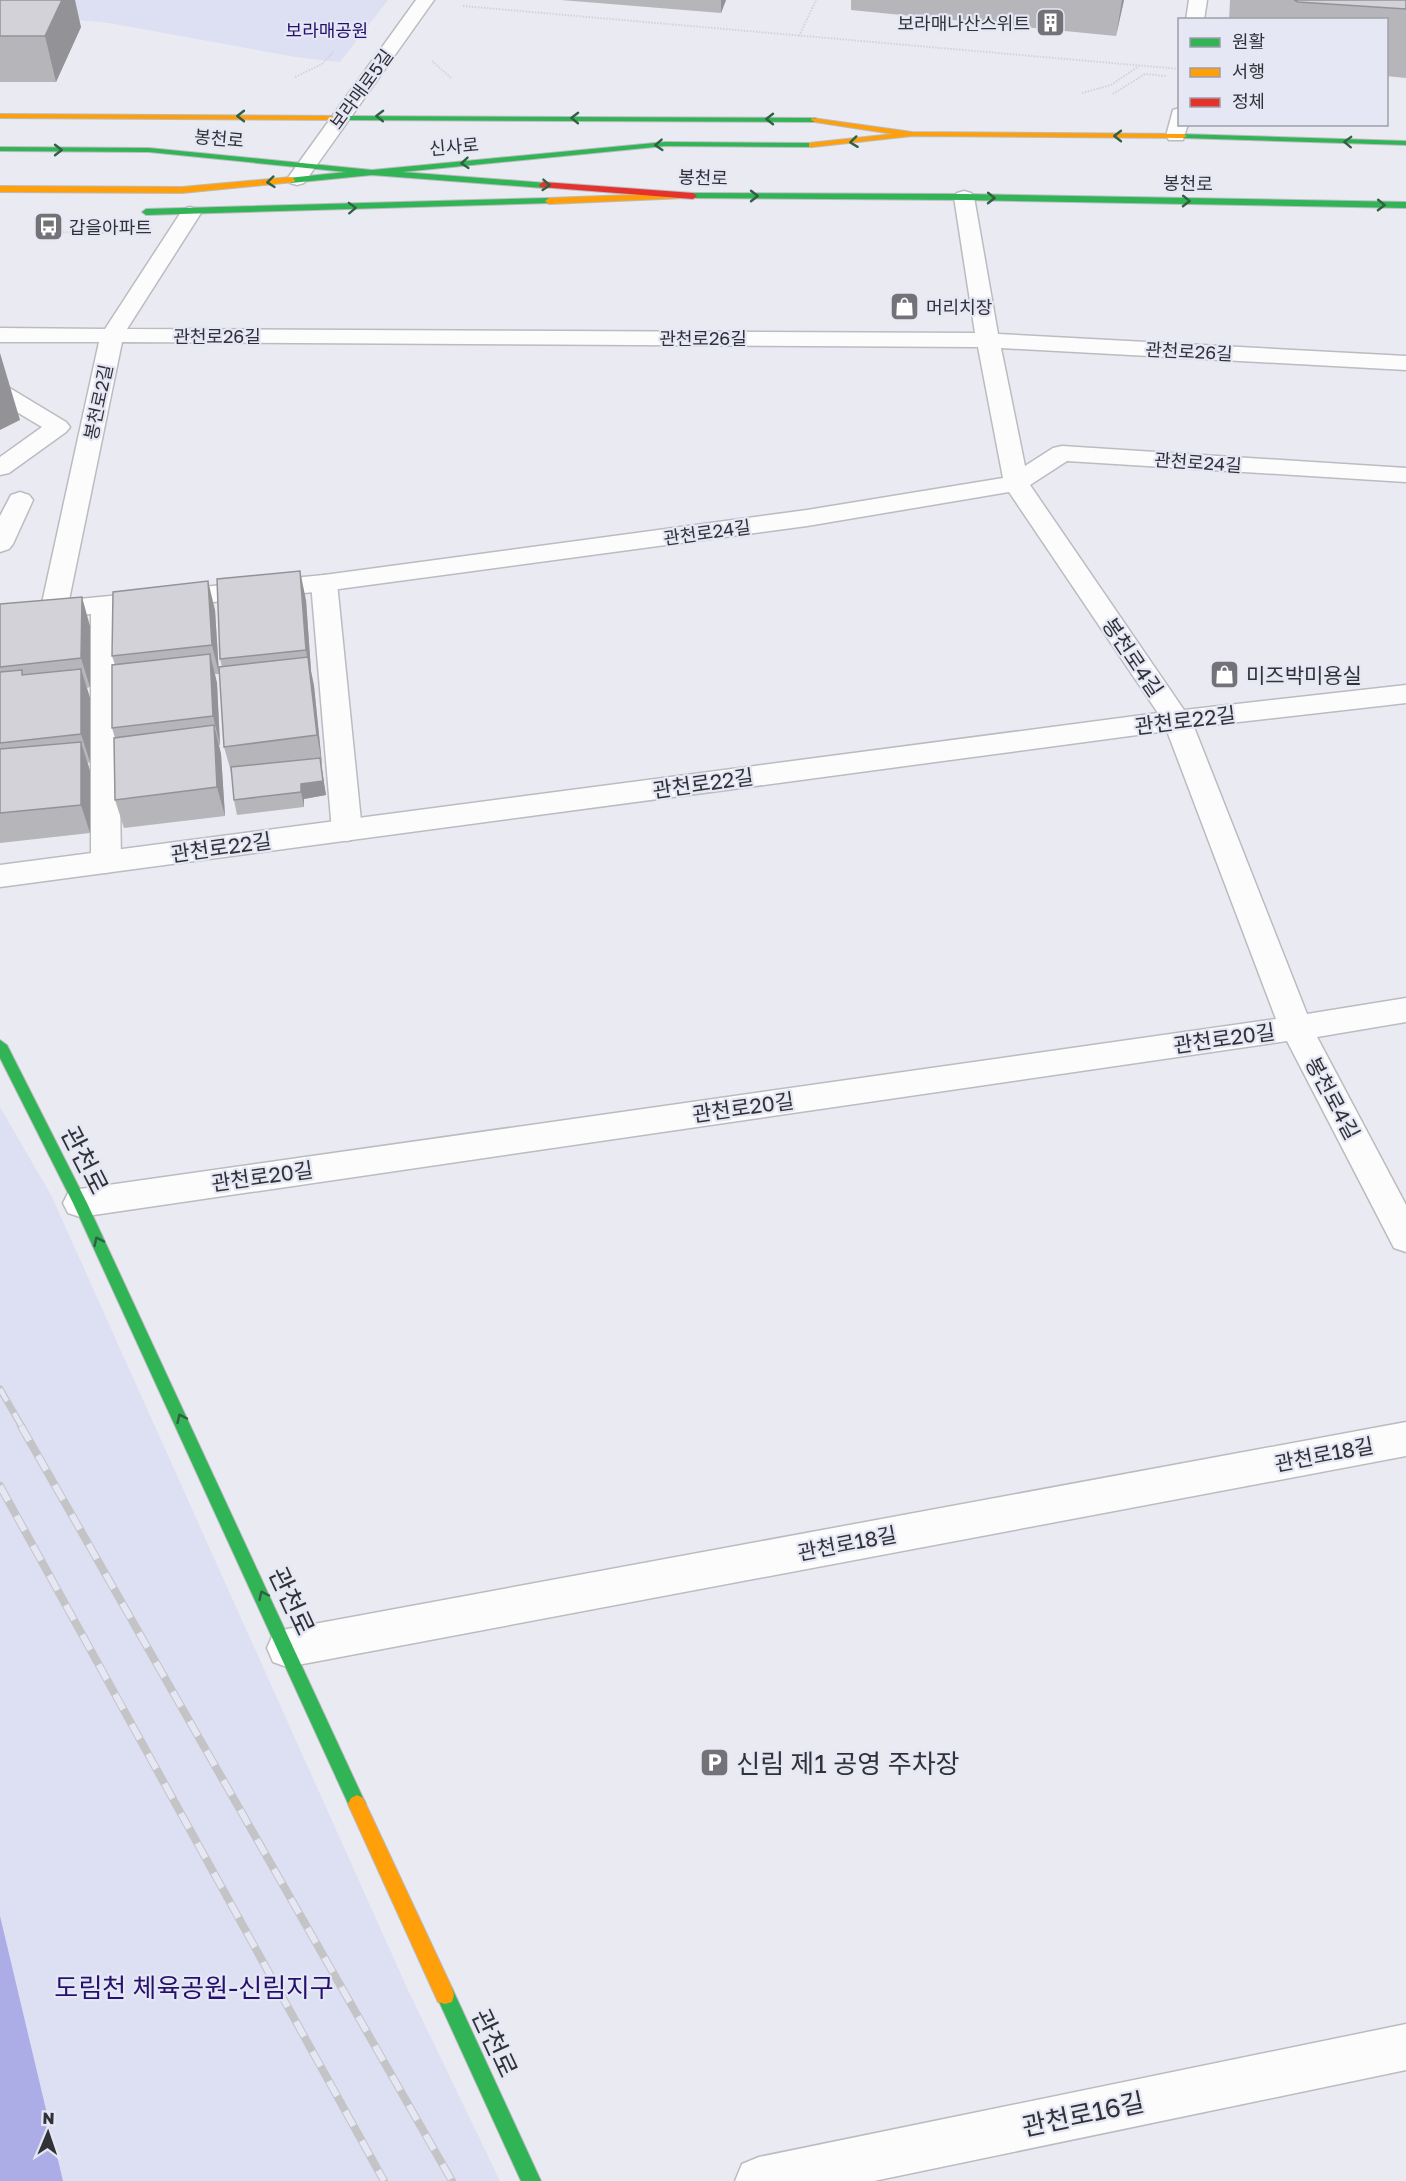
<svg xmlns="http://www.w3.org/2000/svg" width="1406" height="2181" viewBox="0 0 1406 2181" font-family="'Golos Text','Noto Sans KR',sans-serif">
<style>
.green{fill:#dddff3}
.water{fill:#acade7}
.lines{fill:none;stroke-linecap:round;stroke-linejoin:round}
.lane-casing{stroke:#bbbbc0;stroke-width:3}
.street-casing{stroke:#bbbbc0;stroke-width:3}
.fast-casing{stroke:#bbbbc0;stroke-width:2}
.slow-casing{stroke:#bbbbc0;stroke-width:2}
.jam-casing{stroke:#bbbbc0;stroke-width:2}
.path{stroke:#d3d4d6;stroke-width:2;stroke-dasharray:1.5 1.5;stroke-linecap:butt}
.lane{fill:#fcfcfd;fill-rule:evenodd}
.street{fill:#fcfcfd;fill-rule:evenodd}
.fast{fill:#30b455;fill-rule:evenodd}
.slow{fill:#ff9f0a;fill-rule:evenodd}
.jam{fill:#e5322d;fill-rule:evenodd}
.rail-far1-casing{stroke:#c4c4c6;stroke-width:7}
.rail-casing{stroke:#c4c4c6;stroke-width:8}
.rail-far1{stroke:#e6e7f5;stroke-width:4.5;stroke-dasharray:14;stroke-linecap:butt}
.rail{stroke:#e6e7f5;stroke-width:6;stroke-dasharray:17;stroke-linecap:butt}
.wall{fill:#b5b5ba}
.shaded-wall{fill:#939397}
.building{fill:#d2d2d8;stroke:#939397;stroke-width:1.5}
.oneway{stroke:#316042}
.labels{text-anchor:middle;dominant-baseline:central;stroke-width:4.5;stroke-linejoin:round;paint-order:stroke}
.far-poi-label{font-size:18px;fill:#313237;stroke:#e6e7f5;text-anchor:start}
.far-park-label{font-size:18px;fill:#25116d;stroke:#e6e7f5}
.far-street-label{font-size:18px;fill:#313237;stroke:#e6e7f5}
.street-label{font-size:21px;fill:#313237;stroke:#e6e7f5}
.poi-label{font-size:21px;fill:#313237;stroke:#e6e7f5;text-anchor:start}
.near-street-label{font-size:26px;fill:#313237;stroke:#e6e7f5}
.near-poi-label{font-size:26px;fill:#313237;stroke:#e6e7f5;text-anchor:start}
.near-park-label{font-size:26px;fill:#25116d;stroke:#e6e7f5}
</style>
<rect width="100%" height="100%" fill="#eaeaf2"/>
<!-- green -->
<g class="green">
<path d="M0,0H388L340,62L295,57L109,23L0,12Z"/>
<path d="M0,1107L51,1195L408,1990L500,2181H0Z"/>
</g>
<!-- water -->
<path class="water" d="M0,1916L63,2181H0Z"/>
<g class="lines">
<defs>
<g id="lane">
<path d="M0,385L8,387L66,422L70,427L66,432L9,473L0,475V457L42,427L0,402Z"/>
<path d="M20,492L29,495L33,500L13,544L9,549L0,552V516L11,495Z"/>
<path d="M324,575L333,577L337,583L362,831L357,838L347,841L337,838L332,831L311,583L315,577Z"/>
<path d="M104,597L113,599L117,605L121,862L117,869L106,873L95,869L91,862V605L95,599Z"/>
</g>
<g id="street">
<path d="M416,0H434L304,183L297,185L290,183L287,179Z"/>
<path d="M1189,0H1207L1204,20H1186Z"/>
<path d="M1180,108V124H1188L1183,140H1169L1166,136L1173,110Z"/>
<path d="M964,191L971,193L974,197L998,334L1406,356V370L1001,348L1025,466L1053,448L1062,446L1406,468V482L1067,461L1030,485L1184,710L1406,685V703L1194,727L1307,1014L1406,998V1022L1317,1037L1406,1205V1252L1394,1248L1287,1041L80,1217L68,1213L63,1203L68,1193L80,1189L1276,1019L1167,731L0,887V865L1158,713L1009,492L807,526L324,591L0,623V607L42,603L99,342H0V328L105,329L183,209L190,207L197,209L201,213L127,329L975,333L954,197L957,193ZM122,342L978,347L1003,478L807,510L324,575L69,600Z"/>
<path d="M1406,1422V1456L287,1667L273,1662L267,1648L273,1634L287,1629Z"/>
<path d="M1406,2024V2070L874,2181H735L742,2164L759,2157Z"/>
</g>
<g id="fast">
<path d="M341,116L815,118L819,120L815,122L344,120H341Z"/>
<path d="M1180,134L1406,141V145L1183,138L1179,136Z"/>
<path d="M665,142L812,143L816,145L812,147L665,146L402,172L546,183L547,185L543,188L372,175L291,183L287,180L288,178L346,172L149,152L0,151V147L149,148L372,170Z"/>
<path d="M693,193L964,194L1406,202V208L964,200L690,198L689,196Z"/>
<path d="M549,198L553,201L552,203L146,215L142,212L146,209Z"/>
<path d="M0,1040L7,1045L87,1203L363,1798L366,1804L363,1810L357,1813L351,1810L73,1203L0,1058Z"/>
<path d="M445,1986L452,1988L541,2181H521L436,1995L438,1988Z"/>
</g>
<g id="slow">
<path d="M0,114L344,116L348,118L344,120L0,118Z"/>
<path d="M812,118L912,132L1183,134L1187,136L1183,138L912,136L812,147H809V143L893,134L815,122L811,120Z"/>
<path d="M291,177L295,180L294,182L182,193L0,192V186L182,187Z"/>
<path d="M682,193L686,196L685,198L549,204L545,201L549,198Z"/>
<path d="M357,1795L363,1798L452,1988L454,1995L452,2002L445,2004L438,2002L348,1804L351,1798Z"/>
</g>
<path id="jam" d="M543,182L693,193L697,196L693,199L540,187L539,185Z"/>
</defs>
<!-- lane casing -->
<use href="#lane" class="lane-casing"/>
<!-- street casing -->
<use href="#street" class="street-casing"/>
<!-- fast casing -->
<use href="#fast" class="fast-casing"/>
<!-- slow casing -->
<use href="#slow" class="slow-casing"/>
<!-- jam casing -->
<use href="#jam" class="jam-casing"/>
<!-- path -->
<g class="path">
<path d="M463,6L1180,69"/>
<path d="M799,36L816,0"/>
<path d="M432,61L451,78"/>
<path d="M295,77L322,64L333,52"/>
<path d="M1082,93L1111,85L1139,66"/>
<path d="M1113,94L1145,74L1166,76"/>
<path d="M45,232L109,233"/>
</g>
<!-- lane -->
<use href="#lane" class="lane"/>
<!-- street -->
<use href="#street" class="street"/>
<!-- fast -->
<use href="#fast" class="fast"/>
<!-- slow -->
<use href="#slow" class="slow"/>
<!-- jam -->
<use href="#jam" class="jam"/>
<defs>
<path id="rail-far1" d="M0,1389L22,1427"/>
<g id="rail">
<path d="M21,1426L452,2181"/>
<path d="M0,1486L384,2181"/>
</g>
</defs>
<!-- rail-far1 casing -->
<use href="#rail-far1" class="rail-far1-casing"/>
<!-- rail casing -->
<use href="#rail" class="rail-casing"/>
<!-- rail-far1 -->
<use href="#rail-far1" class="rail-far1"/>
<!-- rail -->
<use href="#rail" class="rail"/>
</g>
<!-- wall -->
<g class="wall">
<path d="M0,0L81,27L56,82H0Z"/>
<path d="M561,0H726L721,13Z"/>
<path d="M851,0H1124L1116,36L851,10Z"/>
<path d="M1230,0H1406V78L1386,76V20H1229Z"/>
<path d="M306,600L311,671L314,686L322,764H321L326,795L304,799V807L237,815L234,800L232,775L224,747L222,667L220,659Z"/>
<path d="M0,604L90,626V687L87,688L90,698V762L88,763L90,771V833L0,843Z"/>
<path d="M215,610L219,674H215L217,683L220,745H219L221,754L225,816L124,828L115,800V738L112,728L115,665L112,656Z"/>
</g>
<!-- shaded-wall -->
<g class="shaded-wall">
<path d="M62,0H75L81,27L56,82L45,36Z"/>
<path d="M721,0H726L721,13Z"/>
<path d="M1122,0H1124L1116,36Z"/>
<path d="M0,353L20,420L0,430Z"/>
<path d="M300,571L306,600L311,671L314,686L322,764L317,735L309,667L306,650Z"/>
<path d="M208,581L215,610L219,674L212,645Z"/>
<path d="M82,597L90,626V687L81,658Z"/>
<path d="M210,654L217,683L220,745L213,716Z"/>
<path d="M81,669L90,698V762L81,734Z"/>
<path d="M214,725L221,754L225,816L217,787Z"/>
<path d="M81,742L90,771V833L81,805Z"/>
<path d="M320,758L326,795L304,799V807L301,792V784Z"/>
</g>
<!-- building -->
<g class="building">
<path d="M0,0H62L45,36H0Z"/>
<path d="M1294,0H1406V9L1298,2Z"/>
<path d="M300,571L306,650L220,659L217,579Z"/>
<path d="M208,581L212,645L112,656L113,592Z"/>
<path d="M82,597L81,658L0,667V604Z"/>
<path d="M210,654L213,716L112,728V665Z"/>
<path d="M308,657L317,735L224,747L219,667Z"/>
<path d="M81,669V734L0,743V672L22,670V675Z"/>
<path d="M214,725L217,787L115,800L114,738Z"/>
<path d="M81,742V805L0,813V749Z"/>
<path d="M320,758L323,781L301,784V792L234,800L231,767Z"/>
</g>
<!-- one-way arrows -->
<defs><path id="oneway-chevron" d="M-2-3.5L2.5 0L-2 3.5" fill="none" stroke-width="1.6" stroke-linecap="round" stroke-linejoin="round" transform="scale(1.5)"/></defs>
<g class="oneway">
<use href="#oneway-chevron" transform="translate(241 116) rotate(180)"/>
<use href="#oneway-chevron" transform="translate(380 116) rotate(-179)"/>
<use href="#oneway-chevron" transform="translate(575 118) rotate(-179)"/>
<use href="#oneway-chevron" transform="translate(770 119) rotate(-180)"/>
<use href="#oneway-chevron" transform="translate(1118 136) rotate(-180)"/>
<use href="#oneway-chevron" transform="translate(854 142) rotate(173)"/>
<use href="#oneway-chevron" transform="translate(1348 142) rotate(-178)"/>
<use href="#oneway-chevron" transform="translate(659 145) rotate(176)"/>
<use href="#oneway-chevron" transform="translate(58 150)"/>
<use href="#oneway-chevron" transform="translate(465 163) rotate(175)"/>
<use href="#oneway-chevron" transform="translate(271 182) rotate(174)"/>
<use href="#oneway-chevron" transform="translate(546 185) rotate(4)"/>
<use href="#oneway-chevron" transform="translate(754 196)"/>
<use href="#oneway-chevron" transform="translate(991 198) rotate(1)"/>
<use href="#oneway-chevron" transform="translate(1186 201) rotate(1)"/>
<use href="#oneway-chevron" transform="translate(1381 205) rotate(1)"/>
<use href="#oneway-chevron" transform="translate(352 208) rotate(-2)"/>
<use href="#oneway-chevron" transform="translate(98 1241) rotate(-115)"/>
<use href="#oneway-chevron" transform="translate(181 1418) rotate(-115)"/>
<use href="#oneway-chevron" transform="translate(263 1595) rotate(-115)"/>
</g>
<!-- icons -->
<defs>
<symbol id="building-square" viewBox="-11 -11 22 22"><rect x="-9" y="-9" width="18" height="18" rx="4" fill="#727278" stroke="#e6e7f5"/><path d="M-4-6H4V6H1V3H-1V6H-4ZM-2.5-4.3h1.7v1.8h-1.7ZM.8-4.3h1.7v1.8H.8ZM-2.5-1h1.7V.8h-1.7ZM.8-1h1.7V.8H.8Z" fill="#fff"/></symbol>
<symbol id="bus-square" viewBox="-11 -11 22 22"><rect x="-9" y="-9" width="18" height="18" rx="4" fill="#727278" stroke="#e6e7f5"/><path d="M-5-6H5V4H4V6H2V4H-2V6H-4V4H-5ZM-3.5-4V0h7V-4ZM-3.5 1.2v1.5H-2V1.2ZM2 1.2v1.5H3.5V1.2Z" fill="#fff"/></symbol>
<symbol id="shop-square" viewBox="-11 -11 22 22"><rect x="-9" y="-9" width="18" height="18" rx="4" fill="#727278" stroke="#e6e7f5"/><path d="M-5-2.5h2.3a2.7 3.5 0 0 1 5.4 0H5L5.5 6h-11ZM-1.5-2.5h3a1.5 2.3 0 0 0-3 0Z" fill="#fff"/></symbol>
<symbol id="parking-square" viewBox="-11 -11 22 22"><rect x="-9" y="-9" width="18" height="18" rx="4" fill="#727278" stroke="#e6e7f5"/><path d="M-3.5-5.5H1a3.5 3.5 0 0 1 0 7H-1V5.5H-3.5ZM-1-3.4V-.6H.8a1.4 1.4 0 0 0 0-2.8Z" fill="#fff"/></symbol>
</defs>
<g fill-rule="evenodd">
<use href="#building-square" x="1034" y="6" width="33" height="33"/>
<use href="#bus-square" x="32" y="210" width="33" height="33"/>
<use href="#shop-square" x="888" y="290" width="33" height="33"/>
<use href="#shop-square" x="1208" y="658" width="33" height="33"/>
<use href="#parking-square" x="698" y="1746" width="33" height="33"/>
</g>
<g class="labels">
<!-- far-poi labels -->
<g class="far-poi-label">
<text x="1030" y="23" text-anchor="end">보라매나산스위트</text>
<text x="69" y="227">갑을아파트</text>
<text x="926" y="307">머리치장</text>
</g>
<!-- far-park labels -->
<g class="far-park-label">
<text x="327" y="30">보라매공원</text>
</g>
<!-- far-street labels -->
<g class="far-street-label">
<text transform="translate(361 89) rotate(-54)">보라매로5길</text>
<text transform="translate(219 138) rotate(5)">봉천로</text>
<text transform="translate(454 146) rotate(-5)">신사로</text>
<text transform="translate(703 177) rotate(2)">봉천로</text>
<text transform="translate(1188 183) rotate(1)">봉천로</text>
<text x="217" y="336">관천로26길</text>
<text x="703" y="338">관천로26길</text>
<text transform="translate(1189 351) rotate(3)">관천로26길</text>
<text transform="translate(98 402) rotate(-78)">봉천로2길</text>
<text transform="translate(1198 462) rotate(4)">관천로24길</text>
<text transform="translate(707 532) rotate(-8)">관천로24길</text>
</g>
<!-- street labels -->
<g class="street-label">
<text transform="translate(1133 657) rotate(56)">봉천로4길</text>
<text transform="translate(1185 720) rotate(-7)">관천로22길</text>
<text transform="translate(703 783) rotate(-8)">관천로22길</text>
<text transform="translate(221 847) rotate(-8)">관천로22길</text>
<text transform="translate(1224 1038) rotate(-8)">관천로20길</text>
<text transform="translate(1333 1098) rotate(62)">봉천로4길</text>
<text transform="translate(743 1107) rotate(-8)">관천로20길</text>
<text transform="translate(262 1176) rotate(-8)">관천로20길</text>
<text transform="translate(1324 1454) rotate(-11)">관천로18길</text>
<text transform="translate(847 1543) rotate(-11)">관천로18길</text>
</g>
<!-- poi labels -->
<g class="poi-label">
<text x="1246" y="675">미즈박미용실</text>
</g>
<!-- near-street labels -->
<g class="near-street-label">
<text transform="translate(85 1160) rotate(63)">관천로</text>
<text transform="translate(292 1601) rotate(65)">관천로</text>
<text transform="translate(495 2043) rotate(65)">관천로</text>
<text transform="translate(1083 2114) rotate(-12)">관천로16길</text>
</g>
<!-- near-poi labels -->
<g class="near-poi-label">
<text x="736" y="1763">신림 제1 공영 주차장</text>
</g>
<!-- near-park labels -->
<g class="near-park-label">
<text x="194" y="1987">도림천 체육공원-신림지구</text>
</g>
</g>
<!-- legend -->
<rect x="1178" y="18" width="210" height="108" fill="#e6e7f5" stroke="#9e9fa9" stroke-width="1.5"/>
<rect x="1190" y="38" width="30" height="9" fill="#30b455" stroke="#9e9fa9" stroke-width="1.5"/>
<text x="1232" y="48" font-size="18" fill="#313237">원활</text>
<rect x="1190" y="68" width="30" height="9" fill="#ff9f0a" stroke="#9e9fa9" stroke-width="1.5"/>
<text x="1232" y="78" font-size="18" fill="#313237">서행</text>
<rect x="1190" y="98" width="30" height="9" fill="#e5322d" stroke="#9e9fa9" stroke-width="1.5"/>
<text x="1232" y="108" font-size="18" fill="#313237">정체</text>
<!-- north arrow -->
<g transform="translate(48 2133) rotate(2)" stroke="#e6e7f5" stroke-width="4.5" paint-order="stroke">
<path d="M0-4.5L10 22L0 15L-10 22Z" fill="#313237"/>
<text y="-9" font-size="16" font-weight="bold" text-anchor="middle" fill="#313237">N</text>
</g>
</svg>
